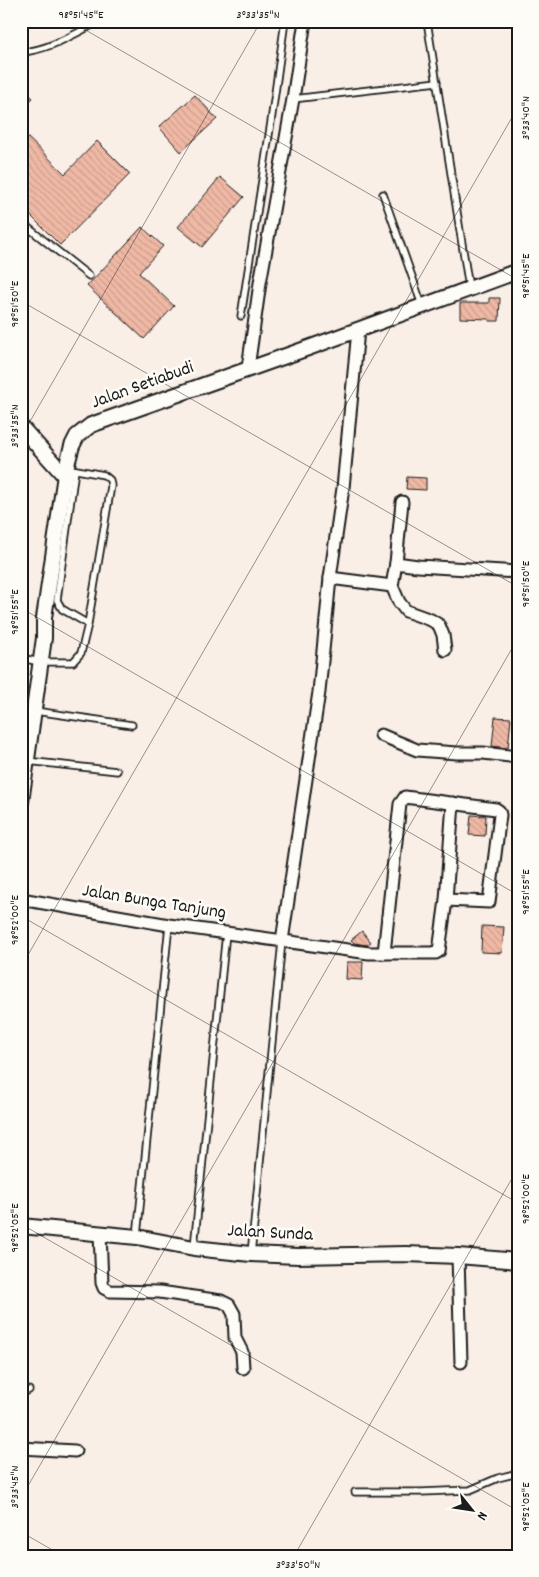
<svg xmlns="http://www.w3.org/2000/svg" width="539" height="1577" viewBox="0 0 539 1577" font-family="Dekko,sans-serif">
<style>
.building{fill:url(#building-back-hatch);stroke:#1c1c1c}
.lines{fill:none;stroke-linecap:round;stroke-linejoin:round}
.service-casing{stroke:#1c1c1c;stroke-width:9}
.minor-casing{stroke:#1c1c1c;stroke-width:15}
.tertiary-casing{stroke:#1c1c1c;stroke-width:18}
.service{stroke:#fdfcf7;stroke-width:5.5}
.minor{stroke:#fdfcf7;stroke-width:11}
.tertiary{stroke:#fdfcf7;stroke-width:14}
.ticks{fill:none;stroke:#1c1c1c;stroke-width:1;stroke-opacity:0.45}
.labels{text-anchor:middle;dominant-baseline:central;stroke-width:5;stroke-linejoin:round;paint-order:stroke}
.street-label{font-size:19px;fill:#1c1c1c;stroke:#fdfcf7}
.neatline{fill:none;stroke:#1c1c1c;stroke-width:2}
.ticks-label{font-size:12px;text-anchor:middle;fill:#1c1c1c}
</style>
<defs>
<pattern id="building-back-hatch" width="6" height="6" patternUnits="userSpaceOnUse" patternTransform="scale(1.25)"><rect width="6" height="6" fill="#f0b9a5"/><path d="M-1 5l2 2M0 0l6 6M5-1l2 2" fill="none" stroke="#cd9e8d"/></pattern>
</defs>
<rect width="100%" height="100%" fill="#faefe7"/>
<filter id="ink" filterUnits="userSpaceOnUse"><feTurbulence type="fractalNoise" baseFrequency=".02" numOctaves="2"/><feDisplacementMap in="SourceGraphic" scale="10" xChannelSelector="R" yChannelSelector="G"/><feConvolveMatrix kernelMatrix="1 2 1 2 8 2 1 2 1" color-interpolation-filters="sRGB"/></filter>
<g filter="url(#ink)">
<!-- building -->
<g class="building">
<path d="M21,87L33,98L21,110Z"/>
<path d="M195,95L217,119L181,152L159,127Z"/>
<path d="M21,131L65,174L97,141L130,174L60,245L21,206Z"/>
<path d="M220,177L244,197L202,247L178,227Z"/>
<path d="M142,227L163,246L139,273L174,306L144,339L87,286Z"/>
<path d="M489,298H500L499,321H489V319L460,318V303H489Z"/>
<path d="M407,477L426,478V490L406,489Z"/>
<path d="M495,717L511,718L508,748L492,746Z"/>
<path d="M471,815L486,816L485,836L469,835Z"/>
<path d="M482,926L504,927L502,953L481,952Z"/>
<path d="M362,931L371,942L367,945L354,943L351,940Z"/>
<path d="M347,962H363L362,980L346,979Z"/>
</g>
<g class="lines">
<defs>
<g id="service">
<path d="M427,21L469,288"/>
<path d="M21,52C48,51 76,33 100,21"/>
<path d="M293,99L437,82"/>
<path d="M383,194L422,305"/>
<path d="M21,231L26,226L89,276"/>
<path d="M241,316L271,122L285,21"/>
<path d="M75,470L57,600L62,609L88,624"/>
<path d="M21,658L40,662H73L81,653L88,624L111,486L110,480L104,475L66,468"/>
<path d="M35,711L132,725"/>
<path d="M27,761L117,771"/>
<path d="M137,1236L169,925"/>
<path d="M194,1247L226,933"/>
<path d="M251,1254L282,941"/>
<path d="M21,1394L29,1390"/>
<path d="M355,1492H421L470,1490L498,1478L518,1473"/>
</g>
<g id="minor">
<path d="M248,368L260,283L293,99L305,21"/>
<path d="M402,502L396,563L392,586L399,602L406,611L431,620L439,625L443,635L445,650"/>
<path d="M396,563L418,566L518,572"/>
<path d="M330,578L392,586"/>
<path d="M381,735L417,750L457,753H483L518,757"/>
<path d="M21,899L169,925L369,953H436L439,951L446,900L453,803"/>
<path d="M282,941L319,692L330,578L343,488L358,330"/>
<path d="M384,953L400,804L405,797L496,809L499,811L500,815L489,902L446,900"/>
<path d="M100,1233L102,1283L104,1288L110,1291L160,1292L221,1301L229,1305L234,1314L235,1338L242,1352L243,1368"/>
<path d="M458,1256L461,1362"/>
<path d="M21,1448L75,1451"/>
</g>
<g id="tertiary">
<path d="M21,427L64,475"/>
<path d="M21,802L44,638V618L66,468L72,446L77,436L91,425L311,347L518,271"/>
<path d="M21,1226L137,1237L194,1248L251,1254L298,1256L406,1254L458,1256L518,1261"/>
</g>
</defs>
<!-- service casing -->
<use href="#service" class="service-casing"/>
<!-- minor casing -->
<use href="#minor" class="minor-casing"/>
<!-- tertiary casing -->
<use href="#tertiary" class="tertiary-casing"/>
<!-- service -->
<use href="#service" class="service"/>
<!-- minor -->
<use href="#minor" class="minor"/>
<!-- tertiary -->
<use href="#tertiary" class="tertiary"/>
</g>
</g>
<!-- ticks -->
<path class="ticks" d="M70,21L518,280M21,301L518,587M21,437L261,21M21,608L518,895M21,916L518,1203M21,967L518,107M21,1224L518,1511M21,1498L518,638M21,1532L63,1556M294,1556L518,1168"/>
<g class="labels">
<!-- street labels -->
<g class="street-label">
<text transform="translate(143 386) rotate(-20)">Jalan Setiabudi</text>
<text transform="translate(154 903) rotate(9)">Jalan Bunga Tanjung</text>
<text transform="translate(270 1234) rotate(3)">Jalan Sunda</text>
</g>
</g>
<!-- margin -->
<rect width="539" height="1577" fill="none" stroke="#fdfcf7" stroke-width="55"/>
<!-- north arrow -->
<g transform="translate(472 1510) rotate(120)" stroke="#fdfcf7" stroke-width="4" paint-order="stroke">
<path d="M0-4L9 19L0 12L-9 19Z" fill="#1c1c1c"/>
<text y="-8" font-size="14" font-weight="bold" text-anchor="middle" fill="#1c1c1c">N</text>
</g>
<rect x="28" y="28" width="484" height="1522" class="neatline"/>
<g class="ticks-label">
<text x="81" y="18">98°51'45"E</text>
<text x="258" y="18">3°33'35"N</text>
<text transform="translate(525 118) rotate(-90)" y="4">3°33'40"N</text>
<text transform="translate(525 276) rotate(-90)" y="4">98°51'45"E</text>
<text transform="translate(14 304) rotate(-90)" y="4">98°51'50"E</text>
<text transform="translate(14 426) rotate(-90)" y="4">3°33'35"N</text>
<text transform="translate(525 584) rotate(-90)" y="4">98°51'50"E</text>
<text transform="translate(14 612) rotate(-90)" y="4">98°51'55"E</text>
<text transform="translate(525 892) rotate(-90)" y="4">98°51'55"E</text>
<text transform="translate(14 920) rotate(-90)" y="4">98°52'00"E</text>
<text transform="translate(525 1199) rotate(-90)" y="4">98°52'00"E</text>
<text transform="translate(14 1228) rotate(-90)" y="4">98°52'05"E</text>
<text transform="translate(14 1487) rotate(-90)" y="4">3°33'45"N</text>
<text transform="translate(525 1507) rotate(-90)" y="4">98°52'05"E</text>
<text x="298" y="1568">3°33'50"N</text>
</g>
</svg>
